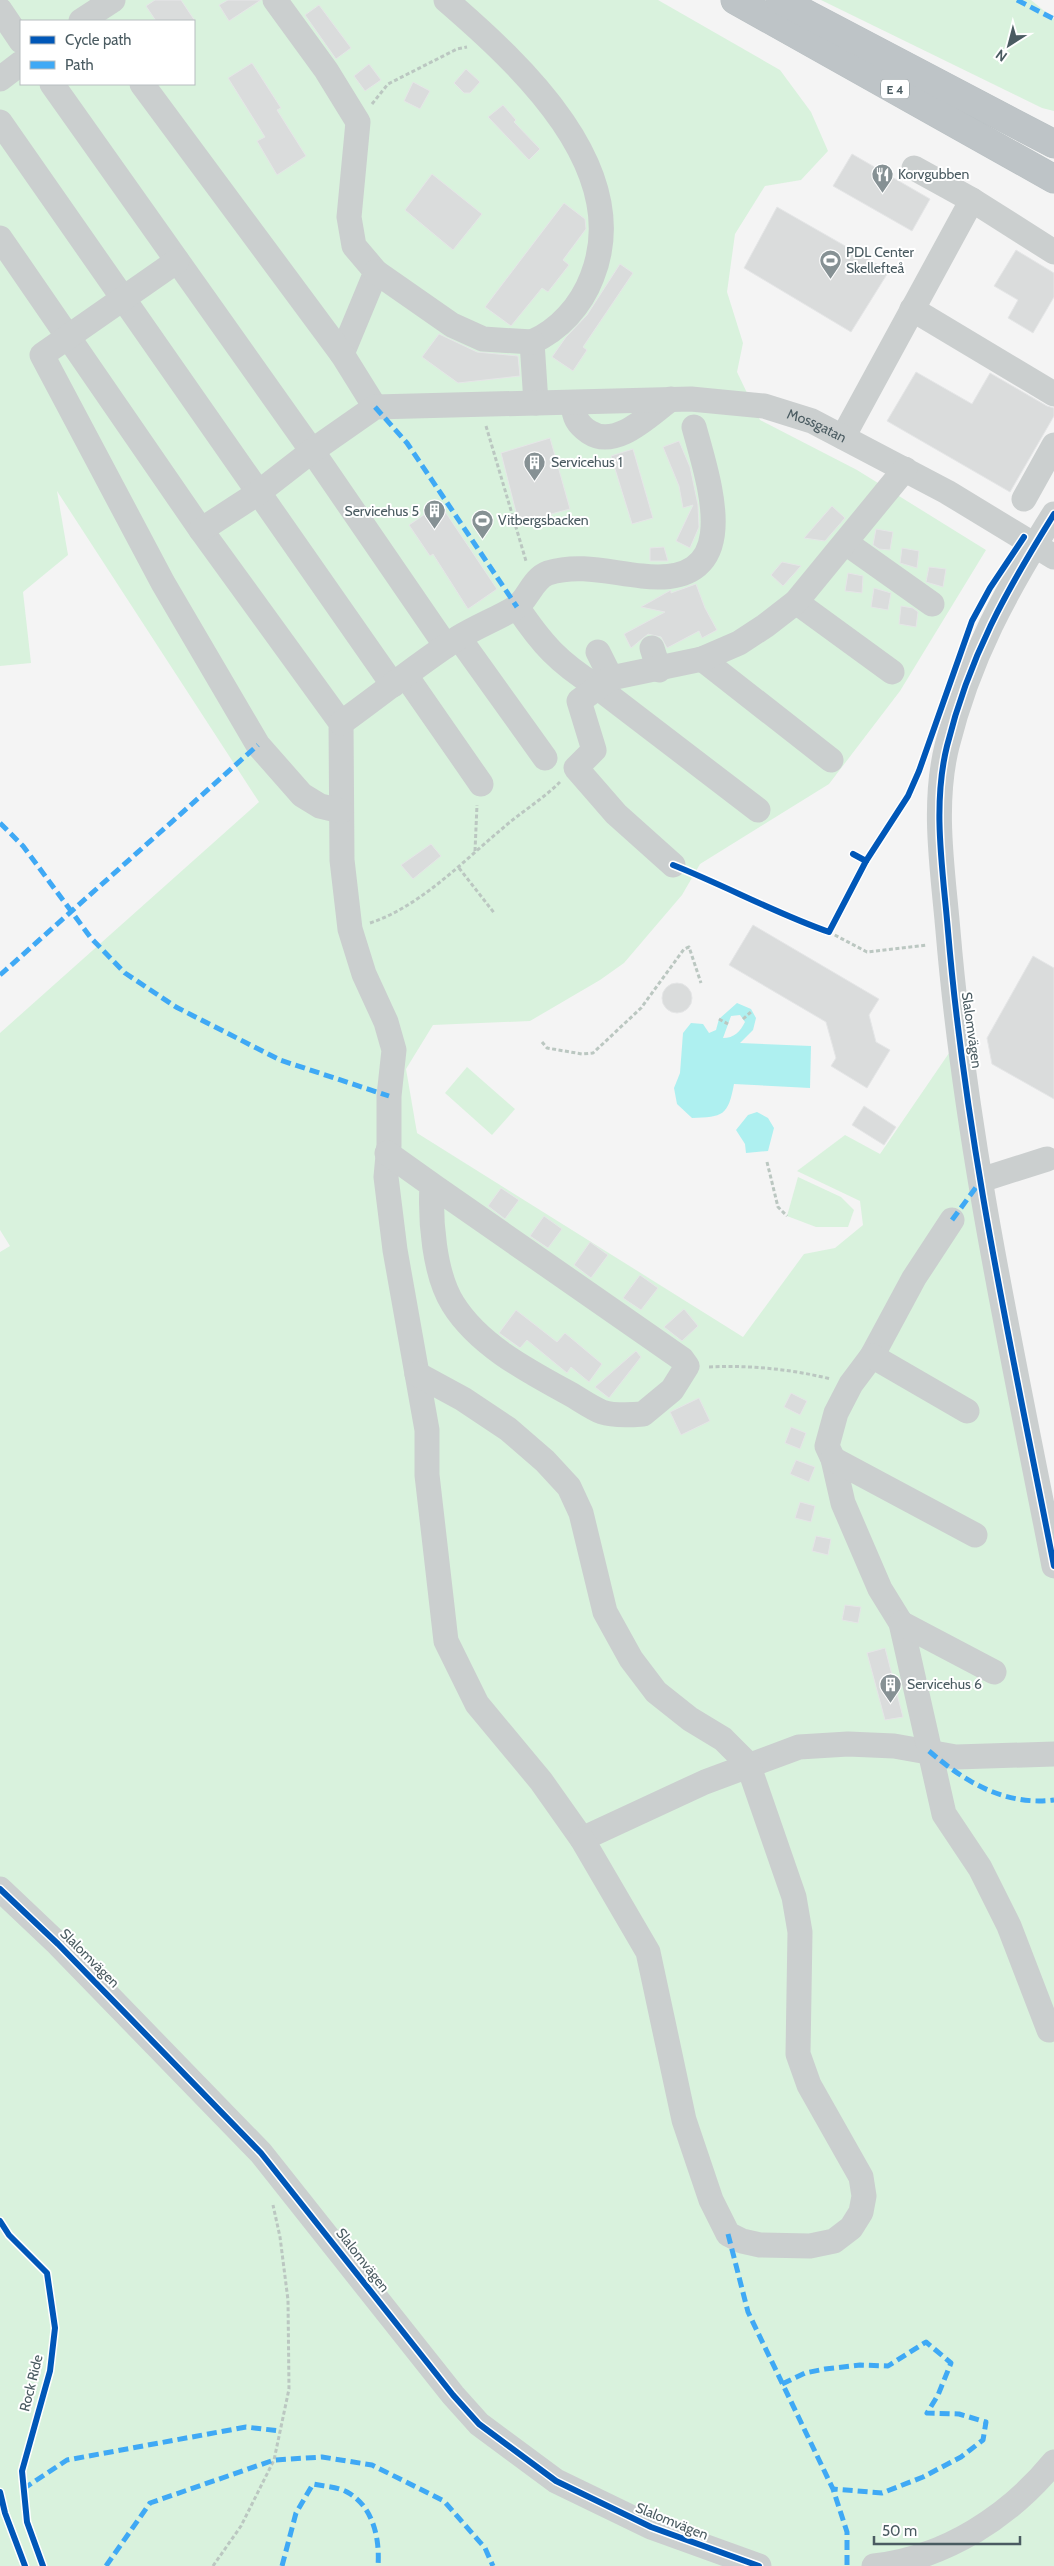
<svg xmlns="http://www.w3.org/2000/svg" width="1054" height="2566" viewBox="0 0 1054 2566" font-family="Cabin,sans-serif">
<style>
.green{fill:#d9f2dd;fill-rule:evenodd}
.water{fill:#aef0f0;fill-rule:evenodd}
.building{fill:#dadcdc;stroke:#e5e6e7}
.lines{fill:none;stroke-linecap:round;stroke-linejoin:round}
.highway-casing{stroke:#b9c0c3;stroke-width:29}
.path{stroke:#bbc7c1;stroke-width:3;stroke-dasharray:4 2.5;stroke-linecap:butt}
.minor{stroke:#cbcfcf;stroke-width:25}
.highway{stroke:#bec4c7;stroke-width:28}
.quiet{stroke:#3fa9f5;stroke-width:5;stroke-dasharray:10 5;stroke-linecap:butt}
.cycleway-casing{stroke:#fff;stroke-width:9}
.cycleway{stroke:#0057b8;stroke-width:6}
.labels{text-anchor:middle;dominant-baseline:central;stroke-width:4;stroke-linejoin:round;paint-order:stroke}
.shield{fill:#fff;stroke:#808c90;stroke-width:1}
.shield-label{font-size:12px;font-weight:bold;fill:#4a5b61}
.poi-label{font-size:14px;fill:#4a5b61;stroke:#fff;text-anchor:start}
.street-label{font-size:14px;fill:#4a5b61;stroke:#fff}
</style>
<rect width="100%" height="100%" fill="#f4f4f4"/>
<!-- green -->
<g class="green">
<path d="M0,0H658L780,70L811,112L828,151L801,180L765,186L735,234L727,292L743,343L737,372L760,420L857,470L986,550L900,691L829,784L700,864L682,895L624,963L600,980L530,1021L433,1025L406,1069L417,1133L743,1337L804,1254L835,1248L863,1225L860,1201L797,1171L845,1135L880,1154L960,1037L1054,1545V2566H0V1252L10,1246L0,1230V1033L259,802L57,491L68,555L23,592L31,663L0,666ZM21,21H194V84H21Z"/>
<path d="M821,0H1031L1054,19V111L1042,108Z"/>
<path d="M467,1067L515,1109L492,1135L445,1093Z"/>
<path d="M798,1177L841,1197L854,1210L848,1227H816L787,1216Z"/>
</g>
<!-- water -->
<g class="water">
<path d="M737,1003L751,1009L756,1018L753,1030L740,1043L811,1046L810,1088L734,1084C728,1116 723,1117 692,1118L677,1104L674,1088L680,1073L683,1033L691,1023L703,1024L709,1033L716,1030L719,1019ZM740,1015L745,1022C740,1032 734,1038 723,1038L731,1016Z"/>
<path d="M757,1112L768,1118L774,1128L768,1151L746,1153L745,1144L736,1130L748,1115Z"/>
</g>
<!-- building -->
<g class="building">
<path d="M155,0H181L195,21H156L146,6Z"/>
<path d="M228,0H261L229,21L219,5Z"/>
<path d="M319,5L351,48L336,59L305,15Z"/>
<path d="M252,63L281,108L277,110L306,156L277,175L257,141L265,137L228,78Z"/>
<path d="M369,64L381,80L365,91L354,76Z"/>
<path d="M466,69L480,82L470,93H464L454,83Z"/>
<path d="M413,82L430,91L420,109L404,101Z"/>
<path d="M503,105L516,120L514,122L540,149L529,160L488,117Z"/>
<path d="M852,154L930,199L912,231L833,186Z"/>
<path d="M432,174L482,214L453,250L405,210Z"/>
<path d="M564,203L585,219L586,229L563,260L569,265L548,292L542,288L511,326L485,307Z"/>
<path d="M777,207L889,271L851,332L744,268Z"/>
<path d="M1016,250L1054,273V297L1033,333L1008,318L1018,300L994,286Z"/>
<path d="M620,264L633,273L583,347L587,350L573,371L552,357L566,337L587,315Z"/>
<path d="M439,334L477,352L518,356L520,376L458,383L422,357Z"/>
<path d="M916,372L972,404L990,373L1047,406L1054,408V416L1010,492L887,421Z"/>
<path d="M550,438L570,509L551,514L552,520L537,525L536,519L519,524L501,453Z"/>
<path d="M679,441L690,467L698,505L699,527L690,548L676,541L693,505L683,508L679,486L663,447Z"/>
<path d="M633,449L653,518L632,524L611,456Z"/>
<path d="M440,504L497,589L468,609L433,554L430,556L409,525Z"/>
<path d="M832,506L845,518L825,541L804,538Z"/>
<path d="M876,529L893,532L890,550L879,549L873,545Z"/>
<path d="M664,547L668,561H650V548Z"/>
<path d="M902,548L919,551L917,568L900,563Z"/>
<path d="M782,562L801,566L783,586L771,575Z"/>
<path d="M929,567L946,569L943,587L926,582Z"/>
<path d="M848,573L863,576L862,593L845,591Z"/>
<path d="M696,584L705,608L717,630L702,638L699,631L667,648L661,637L648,634L631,648L624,634L665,612L641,607L671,590V593Z"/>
<path d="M874,588L891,593L888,610L871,607Z"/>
<path d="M901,606L913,608L918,612L916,627L899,624Z"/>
<path d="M431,844L441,856L413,879L401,865Z"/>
<path d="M753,925L879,999L869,1015L876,1042L890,1050L867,1088L831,1066L836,1058L826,1022L729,965Z"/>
<path d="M1033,956L1054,968V1099L992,1064L987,1038Z"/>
<circle cx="677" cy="998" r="15"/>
<path d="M864,1106L896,1127L884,1145L852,1125Z"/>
<path d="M501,1188L519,1200L505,1219L488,1206Z"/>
<path d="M544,1216L562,1229L548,1248L530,1236Z"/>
<path d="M590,1242L608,1255L591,1278L574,1265Z"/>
<path d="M640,1275L658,1288L641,1310L623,1298Z"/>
<path d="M684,1309L698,1326L682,1341L664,1327Z"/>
<path d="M516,1310L557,1342L565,1333L602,1364L589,1382L571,1367L567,1373L527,1340L520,1348L499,1333Z"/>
<path d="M636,1351L641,1357L609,1398L595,1387Z"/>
<path d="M791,1393L807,1401L800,1415L784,1407Z"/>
<path d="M699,1398L710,1421L681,1435L670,1412Z"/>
<path d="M791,1427L806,1433L800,1449L785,1443Z"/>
<path d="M796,1460L815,1467L809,1482L790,1474Z"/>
<path d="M800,1502L815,1506L811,1522L795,1518Z"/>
<path d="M816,1536L831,1539L828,1555L812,1551Z"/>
<path d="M845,1605L861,1607L858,1623L842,1620Z"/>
<path d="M885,1648L903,1717L885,1720L867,1653Z"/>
</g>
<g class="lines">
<defs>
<g id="highway">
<path d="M735,0L1054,179"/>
<path d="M780,0L1054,144"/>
</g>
</defs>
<!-- highway casing -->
<use href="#highway" class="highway-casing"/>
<!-- path -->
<g class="path">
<path d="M372,104L388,84L457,49L467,47"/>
<path d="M486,426L526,561"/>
<path d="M475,851L477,805"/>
<path d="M459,868L495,914"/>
<path d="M370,923C421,906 462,862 503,828C521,812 543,799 560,782"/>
<path d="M829,932L867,952L927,945"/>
<path d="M719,1019L728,1024"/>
<path d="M743,1019L752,1011"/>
<path d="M542,1042L547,1048L582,1054L593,1053L641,1008L684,949L689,947L701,983"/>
<path d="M767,1162L778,1207L787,1216"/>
<path d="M709,1367C750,1365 790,1369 831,1379"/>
<path d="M213,2566L241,2526L274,2460L289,2389L288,2300L280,2237L273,2205"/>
</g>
<!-- minor -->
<g class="minor">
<path d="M275,0L326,70L358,122L349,217L354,246L376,272L342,354"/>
<path d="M446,0C520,64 635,169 592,277C581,306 559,330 532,342L536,403"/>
<path d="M0,10L21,41"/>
<path d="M81,21L113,0"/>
<path d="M0,79L21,63"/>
<path d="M52,84L317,458L446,646"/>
<path d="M142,84L342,354L375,407"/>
<path d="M0,122L393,685"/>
<path d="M972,200L1054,252"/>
<path d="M0,238L201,530L341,723L342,860L350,929L364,974L386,1022L394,1050L389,1096V1145L386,1177L395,1250L427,1430V1475L446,1641L477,1704L541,1781L582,1839L705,1782L799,1747L848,1744L894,1746L956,1757L1054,1754"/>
<path d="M177,261L42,355L163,583L258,745L302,795L320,806L341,811"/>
<path d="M376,272L452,325L483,339L532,342"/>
<path d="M912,309L1054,394"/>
<path d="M573,403C574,417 577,424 589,432C616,450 650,414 671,399"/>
<path d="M843,437L972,200L914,168"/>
<path d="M1024,499L1054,445"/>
<path d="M1054,514C1006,591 969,657 947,746C932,806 943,871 948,931C966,1145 1013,1356 1054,1566"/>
<path id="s1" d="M201,530L258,493L312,451L375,407L691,399L764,406L812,421L947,492L1054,557"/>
<path d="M846,543L932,604"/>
<path d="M796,602L892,672"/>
<path d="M517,607C542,644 558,662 596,686L758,810"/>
<path d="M459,638L545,758"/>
<path d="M652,648L659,670"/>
<path d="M598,652L611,678"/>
<path d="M702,659L831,760"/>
<path d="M406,676L481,784"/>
<path d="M341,723C380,695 418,664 458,638C476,627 496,619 515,608C528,600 532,579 548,573C580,563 611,573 642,576C746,588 710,486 694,427"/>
<path d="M673,865L616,814L576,768L594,750L579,701L611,678L702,659L739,643L765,626L796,602L905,469"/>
<path d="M387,1153L432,1185C430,1219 434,1274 453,1304C479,1346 530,1372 572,1395C582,1401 592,1408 602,1412C614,1416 631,1415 643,1414L672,1390L687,1366L682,1359L432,1185"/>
<path d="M981,1180L1047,1159"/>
<path d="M952,1220L914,1278L872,1356L851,1384L836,1413L827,1446L833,1459L843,1503L880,1589L901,1623L944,1814L980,1868L1009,1926L1049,2030"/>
<path d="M872,1356L967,1411"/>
<path d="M417,1374L463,1399L508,1429L545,1461L569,1487L581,1513L605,1612L631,1659L656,1692L690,1719L723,1739L748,1764L794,1897L800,1932L798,2054L809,2085L861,2177L864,2196L861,2212L851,2228L834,2241L810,2246L760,2245L742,2241L728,2234L711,2200L684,2120L648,1952L582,1839"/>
<path d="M833,1459L975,1535"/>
<path d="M901,1623L994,1672"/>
<path d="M0,1889L58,1944L261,2153L453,2395L479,2424L556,2481L651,2527L759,2566"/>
<path d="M874,2566C945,2558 1009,2517 1054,2462"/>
</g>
<!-- highway -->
<use href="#highway" class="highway"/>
<!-- quiet -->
<g class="quiet">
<path d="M1017,0L1054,19"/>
<path d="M375,407L407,443L517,607"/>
<path d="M0,823L23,846L91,938L125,973L176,1007L280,1060L389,1096"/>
<path d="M0,975L258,745"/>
<path d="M952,1220L980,1182"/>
<path d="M929,1751C965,1782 1005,1806 1054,1800"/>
<path d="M728,2234L748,2312L833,2489L847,2532V2566"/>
<path d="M782,2384L805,2373L825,2369L860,2365L888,2366L926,2342L951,2363L938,2395L927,2413L959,2414L986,2422L983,2440L961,2457L923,2477L882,2493L833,2489"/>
<path d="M23,2489L67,2460L246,2427L280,2431"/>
<path d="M106,2566L150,2503L274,2460L322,2457L372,2465L444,2501L485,2548L493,2566"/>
<path d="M282,2566L296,2513L313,2484C323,2486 338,2487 347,2492C373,2506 380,2538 378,2566"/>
</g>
<defs>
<g id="cycleway">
<path d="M1054,514C1006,591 969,657 947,746C932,806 943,871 948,931C966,1145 1013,1356 1054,1566"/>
<path d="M853,854L866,861L908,796L919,771L972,621L990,588L1024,537"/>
<path d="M673,865C726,886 775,913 829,932L866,861"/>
<path d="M0,1889L58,1944L261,2153L453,2395L479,2424L556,2481L651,2527L759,2566"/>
<path d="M0,2221L9,2235L47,2273L55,2328L50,2371L22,2471L27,2522L43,2566"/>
<path d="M0,2492L5,2513L25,2566"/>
</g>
</defs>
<!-- cycleway casing -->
<use href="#cycleway" class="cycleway-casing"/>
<!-- cycleway -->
<use href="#cycleway" class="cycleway"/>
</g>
<!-- icons -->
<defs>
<symbol id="restaurant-pin" viewBox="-11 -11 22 30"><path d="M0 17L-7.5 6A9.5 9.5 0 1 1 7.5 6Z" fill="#869194" stroke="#fff"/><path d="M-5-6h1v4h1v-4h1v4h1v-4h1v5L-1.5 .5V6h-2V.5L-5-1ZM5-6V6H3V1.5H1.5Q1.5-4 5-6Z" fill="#fff"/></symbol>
<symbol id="stadium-pin" viewBox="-11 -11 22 30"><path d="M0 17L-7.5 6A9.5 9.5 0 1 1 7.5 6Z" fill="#869194" stroke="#fff"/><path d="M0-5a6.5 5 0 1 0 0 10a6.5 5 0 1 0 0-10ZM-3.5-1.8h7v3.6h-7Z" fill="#fff"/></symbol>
<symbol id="building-pin" viewBox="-11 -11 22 30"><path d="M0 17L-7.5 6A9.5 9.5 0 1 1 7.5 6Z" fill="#869194" stroke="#fff"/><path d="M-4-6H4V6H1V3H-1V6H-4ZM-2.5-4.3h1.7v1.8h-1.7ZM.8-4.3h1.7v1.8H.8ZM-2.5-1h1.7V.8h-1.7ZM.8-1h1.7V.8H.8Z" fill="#fff"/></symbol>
</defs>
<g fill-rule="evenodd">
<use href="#restaurant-pin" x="870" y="162" width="25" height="34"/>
<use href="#stadium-pin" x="818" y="248" width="25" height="34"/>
<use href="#building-pin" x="522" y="450" width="25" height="34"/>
<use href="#building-pin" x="422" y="498" width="25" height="34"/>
<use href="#stadium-pin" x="470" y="508" width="25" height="34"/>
<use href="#building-pin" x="878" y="1672" width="25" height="34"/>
</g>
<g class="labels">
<!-- shield labels -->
<rect class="shield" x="881" y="79.5" width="28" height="19" rx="4"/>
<g class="shield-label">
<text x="895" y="89">E 4</text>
</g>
<!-- poi labels -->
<g class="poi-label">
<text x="898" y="174">Korvgubben</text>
<text x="846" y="252">PDL Center<tspan x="846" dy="16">Skellefteå</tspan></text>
<text x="551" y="462">Servicehus 1</text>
<text x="419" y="511" text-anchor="end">Servicehus 5</text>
<text x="498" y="520">Vitbergsbacken</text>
<text x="907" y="1684">Servicehus 6</text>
</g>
<!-- street labels -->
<g class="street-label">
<text stroke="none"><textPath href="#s1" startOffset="659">Mossgatan</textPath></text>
<text transform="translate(972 1030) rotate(82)">Slalomvägen</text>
<text transform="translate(90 1958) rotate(45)">Slalomvägen</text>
<text transform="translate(363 2260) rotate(52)">Slalomvägen</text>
<text transform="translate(31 2383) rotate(-76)">Rock Ride</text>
<text transform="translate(672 2521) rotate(22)">Slalomvägen</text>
</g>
</g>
<!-- legend -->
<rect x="20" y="20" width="175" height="65" fill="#ffffff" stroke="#b7bdc0"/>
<rect x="30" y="36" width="25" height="8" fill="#0057b8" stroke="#b7bdc0"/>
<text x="65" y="45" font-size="15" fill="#4a5b61">Cycle path</text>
<rect x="30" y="61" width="25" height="8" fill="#3fa9f5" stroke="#b7bdc0"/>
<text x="65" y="70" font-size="15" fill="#4a5b61">Path</text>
<!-- north arrow -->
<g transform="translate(1009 45) rotate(216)" stroke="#ffffff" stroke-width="4" paint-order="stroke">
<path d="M0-4L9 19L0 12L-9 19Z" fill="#4a5b61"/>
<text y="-8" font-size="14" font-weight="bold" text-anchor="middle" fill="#4a5b61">N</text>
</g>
<!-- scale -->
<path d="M874 2536v8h146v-8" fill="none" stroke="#4a5b61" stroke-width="2.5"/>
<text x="882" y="2536" font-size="15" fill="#4a5b61" stroke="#ffffff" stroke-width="4" paint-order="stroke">50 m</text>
</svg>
